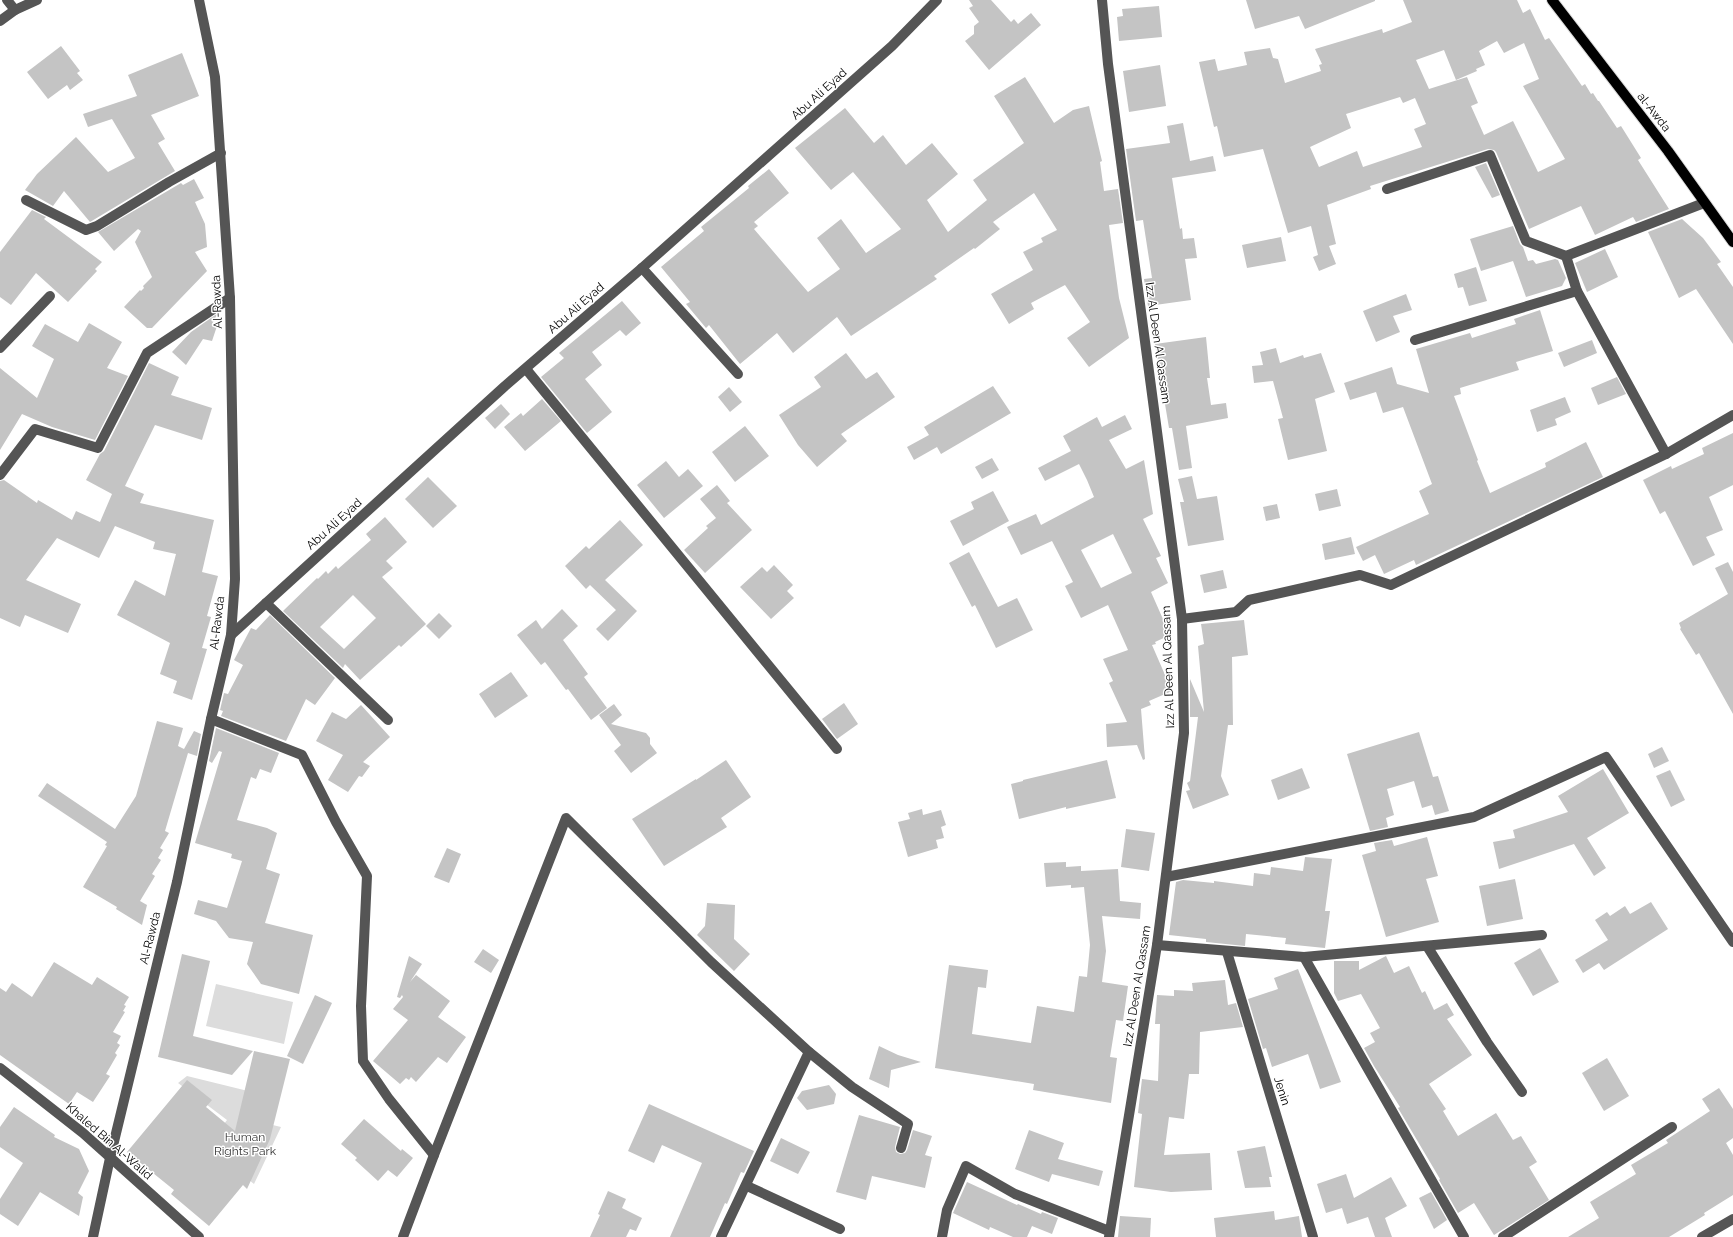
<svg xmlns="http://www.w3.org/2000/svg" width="1733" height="1237" viewBox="0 0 1733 1237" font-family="Raleway,sans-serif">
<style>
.green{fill:#dcdcdc}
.building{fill:#c4c4c4;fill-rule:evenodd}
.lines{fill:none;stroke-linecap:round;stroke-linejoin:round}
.major-casing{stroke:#dbdbdb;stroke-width:12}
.minor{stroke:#555;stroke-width:10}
.major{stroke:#000;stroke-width:10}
.labels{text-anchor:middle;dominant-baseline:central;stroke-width:3;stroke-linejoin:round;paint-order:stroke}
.street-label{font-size:12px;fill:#000;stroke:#fff}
.park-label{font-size:12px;fill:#333;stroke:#fff}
</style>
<rect width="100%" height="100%" fill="#fff"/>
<!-- green -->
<g class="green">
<path d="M216,984L293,1002L284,1044L206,1026Z"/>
<path d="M187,1076L248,1091L243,1118L281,1127L254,1184L207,1146L227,1120L178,1083Z"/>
</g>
<!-- building -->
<g class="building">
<path d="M969,0H991L1011,22L1014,19L1018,24L1031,13L1041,25L989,70L965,41L974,34V26L979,22L969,8L973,6Z"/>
<path d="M1246,0H1375V1L1305,29L1299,16L1255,29Z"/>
<path d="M1403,0H1517L1523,13L1530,9L1545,40L1549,38L1582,86L1585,84L1591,94L1593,93L1598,101H1599L1617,128L1621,126L1641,158L1638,160L1669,209L1636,222L1633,217L1595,235L1581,206L1529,229L1496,152L1494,150L1488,149L1370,186L1371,189L1327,205L1336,244L1329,246L1336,264L1319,271L1313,257L1318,255L1311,226L1288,233L1263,149L1224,157L1217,126L1214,127L1199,62L1215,59L1218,71L1247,65L1244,52L1270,48L1273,58L1278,59L1285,83L1321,71L1319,65L1322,64L1315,49L1382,29L1383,33L1412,22ZM1497,41L1504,53L1524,43L1539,79L1523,86L1565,159L1538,172L1513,121L1484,135L1471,106L1478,103L1467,77L1429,89L1416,60L1444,50L1456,80L1477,71L1476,69L1485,65L1479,51ZM1400,97L1403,103L1415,98L1426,124L1414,129L1422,147L1363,167L1357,151L1319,167L1310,147L1351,128L1346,114Z"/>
<path d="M1159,6L1162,37L1119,41L1117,17L1123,16L1122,9Z"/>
<path d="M61,46L80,71L77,73L83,80L70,90L67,85L48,99L27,72Z"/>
<path d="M182,53L199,96L151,115L165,139L158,143L175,171L90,222L64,191L53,206L25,190L37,174L76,137L108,172L135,158L112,119L88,127L83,114L137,96L128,75Z"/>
<path d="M1160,65L1166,106L1129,112L1123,71Z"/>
<path d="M1025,77L1054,123L1073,110L1089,106L1102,161L1100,162L1104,191L1118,189L1123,223L1109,225L1119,298L1129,338L1089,367L1067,338L1090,322L1065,285L1031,303L1034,309L1009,324L991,294L1033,270L1023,252L1043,242L1041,238L1057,230L1034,193L993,222L1000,229L975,249L974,248L934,276L937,279L851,336L837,317L793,353L777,333L740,364L709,325L706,328L686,304L690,302L661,267L704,231L701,227L749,188L748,186L769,169L789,193L754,222L758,226L754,229L808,292L840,269L817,238L841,219L866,253L901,229L853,172L831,190L795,148L845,108L874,143L883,135L906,165L932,143L958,174L927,200L948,232L987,200L973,180L1024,143L994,96Z"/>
<path d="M1183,123L1190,161L1213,156L1216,171L1172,178L1180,229L1182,228L1183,239L1194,238L1197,258L1185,259L1191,300L1148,306L1144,279L1152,278L1143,220L1136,221L1126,149L1170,143L1167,126Z"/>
<path d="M1486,163L1500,195L1492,198L1475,167Z"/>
<path d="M194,179L204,198L195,202L205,224L207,247L195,252L207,271L152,328H147L124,307L140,290L141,291L144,288L143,286L152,277L135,242L141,231L138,229L114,251L98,232L181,183L183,185Z"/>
<path d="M32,210L46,217L44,219L102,262L95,269L97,271L68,302L36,273L11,305L0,297V252Z"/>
<path d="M1682,219L1703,238L1721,262L1717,264L1733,287V344L1696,289L1679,298L1648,232Z"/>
<path d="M1513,226L1520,244L1523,247L1528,261L1533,260L1536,264L1555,259L1558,260L1566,278L1562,286L1526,297L1513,261L1481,271L1470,239Z"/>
<path d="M1281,237L1286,261L1247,268L1242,245Z"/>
<path d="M1605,249L1618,277L1587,292L1575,263Z"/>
<path d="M1476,267L1487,301L1469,306L1463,287L1458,288L1454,274Z"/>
<path d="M1406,294L1412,310L1393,316L1400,332L1376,342L1363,311Z"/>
<path d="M622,301L641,323L626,336L620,330L592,352L602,365L585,379L612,412L587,433L541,377L564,358L559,353Z"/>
<path d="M1540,310L1553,351L1516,362L1519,370L1460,388L1461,394L1454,396L1478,460L1477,461L1490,493L1546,467L1545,463L1586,442L1603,477L1416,565L1414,560L1384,574L1375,555L1363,561L1356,547L1429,514L1419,491L1432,484L1403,407L1383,413L1376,392L1350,400L1344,383L1392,367L1397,384L1429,393L1416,349L1470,333L1472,338L1516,324L1514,319Z"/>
<path d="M218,313L212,324L217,326L212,341L203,339L186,365L172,352L191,332Z"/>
<path d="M89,323L122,342L107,368L128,376L95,440L52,427L22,414L0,450V368L37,398L54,359L32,346L45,324L78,342Z"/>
<path d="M1206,337L1210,378H1207L1211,405L1226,403L1228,418L1186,426L1192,468L1179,470L1172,428H1169L1155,344Z"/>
<path d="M1592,340L1597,353L1564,367L1558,353Z"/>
<path d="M1276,348L1280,363L1303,355L1304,358L1321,353L1335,392L1315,399L1327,451L1288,460L1278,419L1283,418L1273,381L1254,383L1252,366L1263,365L1260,352Z"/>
<path d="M846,353L866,379L877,372L895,397L841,434L847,441L817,467L798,445L779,415L821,387L814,377Z"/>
<path d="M149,363L179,377L171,395L212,408L202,440L155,425L125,486L144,494L140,503L214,520L202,572L218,576L207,616L211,617L202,648L207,649L192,700L173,693L177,681L160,674L170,643L117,615L135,580L165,596L176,554L153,549L155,542L115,526L99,558L57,538L26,580L81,604L68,633L25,615L20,627L0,618V481L4,480L37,503L38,500L72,520L76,511L100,522L112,494L86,480L100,454L104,451Z"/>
<path d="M1617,377L1626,394L1598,405L1591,388Z"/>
<path d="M993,386L1011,413L941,454L937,447L914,460L907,447L929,435L924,427Z"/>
<path d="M729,387L742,402L730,412L718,397Z"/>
<path d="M1565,397L1571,412L1555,419L1557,425L1537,432L1530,410Z"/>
<path d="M542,399L561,421L525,451L504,427L521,413L523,416Z"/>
<path d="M501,404L510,414L495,429L485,418Z"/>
<path d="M1125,415L1132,429L1109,440L1126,469L1144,460L1153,514L1143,519L1161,556L1156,558L1168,583L1151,592L1170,635L1155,642L1156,644L1152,645L1172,691L1149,701L1151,705L1141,709L1145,759L1143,760L1137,745L1107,747L1106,724L1127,722L1109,683L1113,681L1103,659L1128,650L1108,605L1081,618L1065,586L1073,582L1052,541L1021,555L1007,527L1036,514L1041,525L1094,497L1087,480L1079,464L1045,481L1038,468L1071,451L1063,436L1097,417L1102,427ZM1113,534L1132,573L1101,588L1081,550Z"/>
<path d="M745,426L769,456L735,482L712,452Z"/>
<path d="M1733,433V485L1709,497L1723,530L1706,537L1715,555L1693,566L1665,511L1660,514L1643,480L1671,466L1672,469L1704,454L1702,448Z"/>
<path d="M992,458L999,470L982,479L975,467Z"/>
<path d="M666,461L679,477L688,469L703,486L664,518L637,485Z"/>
<path d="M1192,476L1197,499L1217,496L1224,540L1188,546L1180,502H1184L1178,479Z"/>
<path d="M428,477L457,506L433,528L405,499Z"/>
<path d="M717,485L730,501L727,503L752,530L705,573L684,550L708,528L706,526L716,518L700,499Z"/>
<path d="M1337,489L1341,506L1319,511L1315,494Z"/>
<path d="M993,491L1009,521L963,546L950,521L974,509L971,502Z"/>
<path d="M1277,504L1280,518L1266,521L1263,507Z"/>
<path d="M385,517L407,542L386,561L393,568L382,577L426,624L401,647L399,645L360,680L345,664L343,668L283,611L317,578L318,579L326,571L328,574L336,566L338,569L371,540L366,534ZM353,595L376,618L344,649L320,627Z"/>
<path d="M620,520L643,545L605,580L637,611L608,641L596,629L616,610L590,585L586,589L565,566L586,546L589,549Z"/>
<path d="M1351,537L1355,554L1325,560L1322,544Z"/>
<path d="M969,552L998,607L1017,598L1033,630L996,648L975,605L972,607L949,563Z"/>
<path d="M1728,562L1733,572V714L1699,653L1696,655L1680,629L1681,628L1679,623L1728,594L1715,568Z"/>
<path d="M774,565L793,585L787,591L794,598L771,619L740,587L762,567L767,572Z"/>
<path d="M1223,570L1227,588L1204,593L1200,575Z"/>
<path d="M562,609L578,626L563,640L588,674L584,677L607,708L591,720L568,689L566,690L545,662L541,665L517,635L536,620L542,629Z"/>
<path d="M439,613L452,626L439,639L426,626Z"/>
<path d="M270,615L335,678L315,705L306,699L286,741L221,716L223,711L220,710L224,693L228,694L243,665L234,660L251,628L256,630Z"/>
<path d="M1244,620L1248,655L1232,657L1233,725H1228L1221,776L1229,795L1193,809L1186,791L1190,790L1187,783L1190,781L1198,717H1190V679L1204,712L1198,646L1204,644L1201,624Z"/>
<path d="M511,672L528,696L495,718L479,694Z"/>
<path d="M844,703L858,724L837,739L822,719Z"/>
<path d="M614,704L622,715L611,724L646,733L650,738V744L657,753L631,773L614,751L621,745L599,715Z"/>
<path d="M361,705L390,737L363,762L370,766L362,777L359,776L348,792L328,780L343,755L316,741L332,712L346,719Z"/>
<path d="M157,721L183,728L178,746L184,749L194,731L201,734L197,756L188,753L165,831L169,833L160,848L163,850L158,858L161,860L152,874L155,876L140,901L147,905L142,925L116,909L117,907L83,887L107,846L105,845L107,842L38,796L47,783L115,829L136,796Z"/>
<path d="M216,728L279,753L271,773L260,769L256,779L251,777L237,820L267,828L277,833L266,869L280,874L265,923L313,935L299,994L261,984L247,964L253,942L229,938L216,921L194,914L198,900L227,908L242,861L231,858L232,854L195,843L222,752L219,751L212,763L209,761Z"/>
<path d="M1419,732L1433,777L1438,776L1449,811L1435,815L1432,805L1422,808L1414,781L1387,789L1394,815L1386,818L1388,827L1370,831L1347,754Z"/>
<path d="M1662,747L1669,761L1654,768L1648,754Z"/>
<path d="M726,760L751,797L721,818L727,827L664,866L632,819L696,779V780Z"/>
<path d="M1107,760L1116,798L1066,809V807L1019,819L1011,784L1023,781V780Z"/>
<path d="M1302,768L1310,788L1278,800L1271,780Z"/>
<path d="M1603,769L1629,813L1587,838L1606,868L1594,876L1574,844L1499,869L1493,842L1515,838L1513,830L1568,812L1558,796Z"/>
<path d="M1670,770L1685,800L1671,807L1656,776Z"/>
<path d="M922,809L923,815L941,810L946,825L941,827L944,838L936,840L938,848L908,857L898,822L910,819L908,813Z"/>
<path d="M1126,829L1155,833L1149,871L1121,867Z"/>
<path d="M1427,837L1438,876L1426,879L1439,922L1386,937L1362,855L1376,851L1374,843L1392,840L1394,846Z"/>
<path d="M447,848L461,854L449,883L434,877Z"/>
<path d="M1305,857L1332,859L1325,911H1330L1325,948L1285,944L1286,938L1246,934L1245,946L1206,942V939L1169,935L1176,882L1183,880L1214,883V881L1253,886L1254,873L1270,875L1271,867L1303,871Z"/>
<path d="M1066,862V867L1081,866V871L1118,869L1120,901L1141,903L1140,919L1102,916L1106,951L1102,982L1128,986L1123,1021L1116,1020L1110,1057L1117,1058L1111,1103L1033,1090L1034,1084L935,1068L949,965L988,970L986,988L978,987L972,1034L1031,1043L1037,1006L1074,1012L1079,976L1087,977L1090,945L1084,887L1071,888V885L1046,887L1044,863Z"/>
<path d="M1515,879L1523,919L1487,926L1479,886Z"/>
<path d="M1651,902L1668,929L1604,970L1599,963L1583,973L1575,960L1608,940L1595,920L1607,912L1610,916L1625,906L1630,914Z"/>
<path d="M707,903L735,905L734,939L750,954L734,971L697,935L705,926Z"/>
<path d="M1540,948L1559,982L1533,996L1514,963Z"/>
<path d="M483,949L499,960L491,973L474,962Z"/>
<path d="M182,954L210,961L193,1036L253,1051L232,1075L158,1057Z"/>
<path d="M409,956L422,964L410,982L416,975L450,1001L438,1017L466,1037L447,1063L438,1057L416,1082L411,1077L409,1080L406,1078L400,1084L373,1061L408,1020L393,1009L403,997L402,995L400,998L397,997Z"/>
<path d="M1386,956L1394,973L1409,966L1422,993L1425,991L1434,1010L1447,1003L1454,1015L1447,1019L1472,1055L1429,1084L1446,1109L1443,1111L1458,1136L1496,1113L1513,1140L1521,1136L1537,1162L1529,1167L1549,1200L1494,1235L1474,1203L1458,1213L1439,1180L1440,1179L1398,1108L1400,1107L1374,1066L1364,1048L1375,1042L1370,1033L1380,1028L1361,994L1338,1001L1334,993V961H1359V970Z"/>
<path d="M54,962L92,985L97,977L129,997L124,1005L126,1006L123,1011L125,1012L113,1032L121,1036L117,1043L120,1045L115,1053L117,1055L106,1074L110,1076L93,1102L77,1092L69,1104L0,1055V988L6,992L12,983L32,997Z"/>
<path d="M1298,969L1341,1082L1320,1089L1308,1054L1272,1067L1266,1048L1263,1049L1248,999L1278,989L1274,978Z"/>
<path d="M1225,980L1228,1005L1236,1003L1243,1027L1200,1032L1199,1074H1189L1184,1119L1169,1117L1164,1155L1210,1153L1212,1190L1171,1192L1134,1187L1142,1114L1138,1113L1142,1079L1158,1081L1160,1024H1155L1157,995L1174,996V990L1193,991L1192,983Z"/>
<path d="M315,995L332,1003L303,1064L287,1056Z"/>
<path d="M879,1046L898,1055L921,1062L891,1070L889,1088L869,1079Z"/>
<path d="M254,1051L290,1059L270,1139L247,1189L243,1185L209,1226L171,1194L174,1190L127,1152L187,1080L212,1100L206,1107L235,1131Z"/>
<path d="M1607,1058L1629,1096L1604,1111L1582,1073Z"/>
<path d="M829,1085L836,1094L834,1104L807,1110L797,1098L802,1091Z"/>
<path d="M1719,1088L1733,1109V1138L1726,1143L1733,1155V1195L1704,1213L1705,1215L1669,1237H1568L1599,1218L1590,1202L1636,1174L1631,1165L1668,1143L1666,1140L1710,1111L1702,1099Z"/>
<path d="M649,1104L754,1151L744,1173L741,1172L727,1204L725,1203L710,1237H670L702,1163L662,1145L654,1163L628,1151Z"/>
<path d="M14,1107L55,1135L54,1137L79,1149L89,1171L78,1193L83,1197L79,1216L40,1192L18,1226L0,1214V1199L23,1163L0,1147V1127Z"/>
<path d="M859,1115L900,1127L895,1147L896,1152L900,1154L905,1153L907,1150L913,1130L932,1136L925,1155L932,1157L925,1188L872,1176L866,1200L836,1192Z"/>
<path d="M364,1119L401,1151L402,1149L413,1158L397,1177L388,1170L378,1181L355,1160L357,1158L341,1144Z"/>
<path d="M1029,1130L1064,1143L1058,1159L1103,1171L1099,1186L1052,1174L1049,1182L1015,1169Z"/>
<path d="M781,1138L810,1152L798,1174L770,1161Z"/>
<path d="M1265,1146L1272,1177H1269L1271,1187L1245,1188L1237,1151Z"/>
<path d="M1346,1174L1354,1198L1391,1177L1407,1206L1385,1218L1392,1237H1375L1368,1217L1347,1224L1342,1208L1326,1213L1317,1184Z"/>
<path d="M967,1182L1017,1205L1018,1204L1041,1214L1042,1212L1058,1218L1052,1234L1032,1226L1027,1237H1013L990,1227L989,1230L953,1213Z"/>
<path d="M608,1191L626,1199L622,1208L642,1218L636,1231L630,1229L626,1237H590L600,1215L598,1214Z"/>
<path d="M1431,1192L1447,1220L1434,1229L1419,1198Z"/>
<path d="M1274,1211L1275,1220L1299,1216L1302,1237H1216L1214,1218Z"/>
<path d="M1120,1216L1151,1218L1150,1237H1118Z"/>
</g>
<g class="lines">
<defs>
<path id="major" d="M1552,0L1668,151L1733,242"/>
</defs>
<!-- major casing -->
<use href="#major" class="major-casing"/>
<!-- minor -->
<g class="minor">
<path d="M7,0L15,10"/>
<path d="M1102,0L1108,64L1182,619L1184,733L1157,945L1109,1237"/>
<path d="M0,21L15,10L37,0"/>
<path d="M1387,189L1490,155L1526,241L1566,256L1704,203"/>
<path d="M26,200L86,230L97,226L169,182L221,153"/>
<path d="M1566,256L1577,291L1666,454"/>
<path d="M642,268L738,374"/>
<path d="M1415,340L1577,291"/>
<path d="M0,348L50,296"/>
<path d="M526,369L837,749"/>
<path d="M0,475L35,429L98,448L147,353L230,298"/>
<path d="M266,603L388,720"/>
<path d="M1182,619L1236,612L1249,600L1360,575L1391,585L1666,454L1733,415"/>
<path d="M231,635L505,386L642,268L892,46L937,0"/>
<path d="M211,719L302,755L336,822L367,876L361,1006L363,1061L389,1099L434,1155"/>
<path d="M1166,877L1474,817L1606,757L1733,942"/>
<path d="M1157,945L1304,957L1542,935"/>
<path d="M1427,946L1487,1042L1522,1092"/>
<path d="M1227,952L1313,1237"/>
<path d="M1304,957L1464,1237"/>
<path d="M0,1068L83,1133L199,1237"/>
<path d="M747,1186L840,1229"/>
<path d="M93,1237L110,1158L177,882L211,719L231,635L235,579L230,298L215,77L199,0"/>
<path d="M403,1237L434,1155L566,818L711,962L809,1052L852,1087L908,1124L901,1148"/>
<path d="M721,1237L809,1052"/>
<path d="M942,1237L947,1210L966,1166L1015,1194L1109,1231"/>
<path d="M1503,1237L1672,1127"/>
<path d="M1702,1237L1733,1219"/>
</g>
<!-- major -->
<use href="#major" class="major"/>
</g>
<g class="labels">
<!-- street labels -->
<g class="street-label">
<text transform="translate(819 94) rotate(-42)">Abu Ali Eyad</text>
<text transform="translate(1654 112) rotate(52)">al-Awda</text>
<text transform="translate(217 302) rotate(-92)">Al-Rawda</text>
<text transform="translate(576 308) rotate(-41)">Abu Ali Eyad</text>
<text transform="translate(1158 343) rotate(82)">Izz Al Deen Al Qassam</text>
<text transform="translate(334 524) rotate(-42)">Abu Ali Eyad</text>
<text transform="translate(217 623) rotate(-83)">Al-Rawda</text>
<text transform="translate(1168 667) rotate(-92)">Izz Al Deen Al Qassam</text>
<text transform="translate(150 938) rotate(-76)">Al-Rawda</text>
<text transform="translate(1137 986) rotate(-81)">Izz Al Deen Al Qassam</text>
<text transform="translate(1282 1091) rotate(73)">Jenin</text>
<text transform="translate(109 1141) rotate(41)">Khaled Bin Al-Walid</text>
</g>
<!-- park labels -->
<g class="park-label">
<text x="245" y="1137">Human<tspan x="245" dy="14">Rights Park</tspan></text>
</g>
</g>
</svg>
